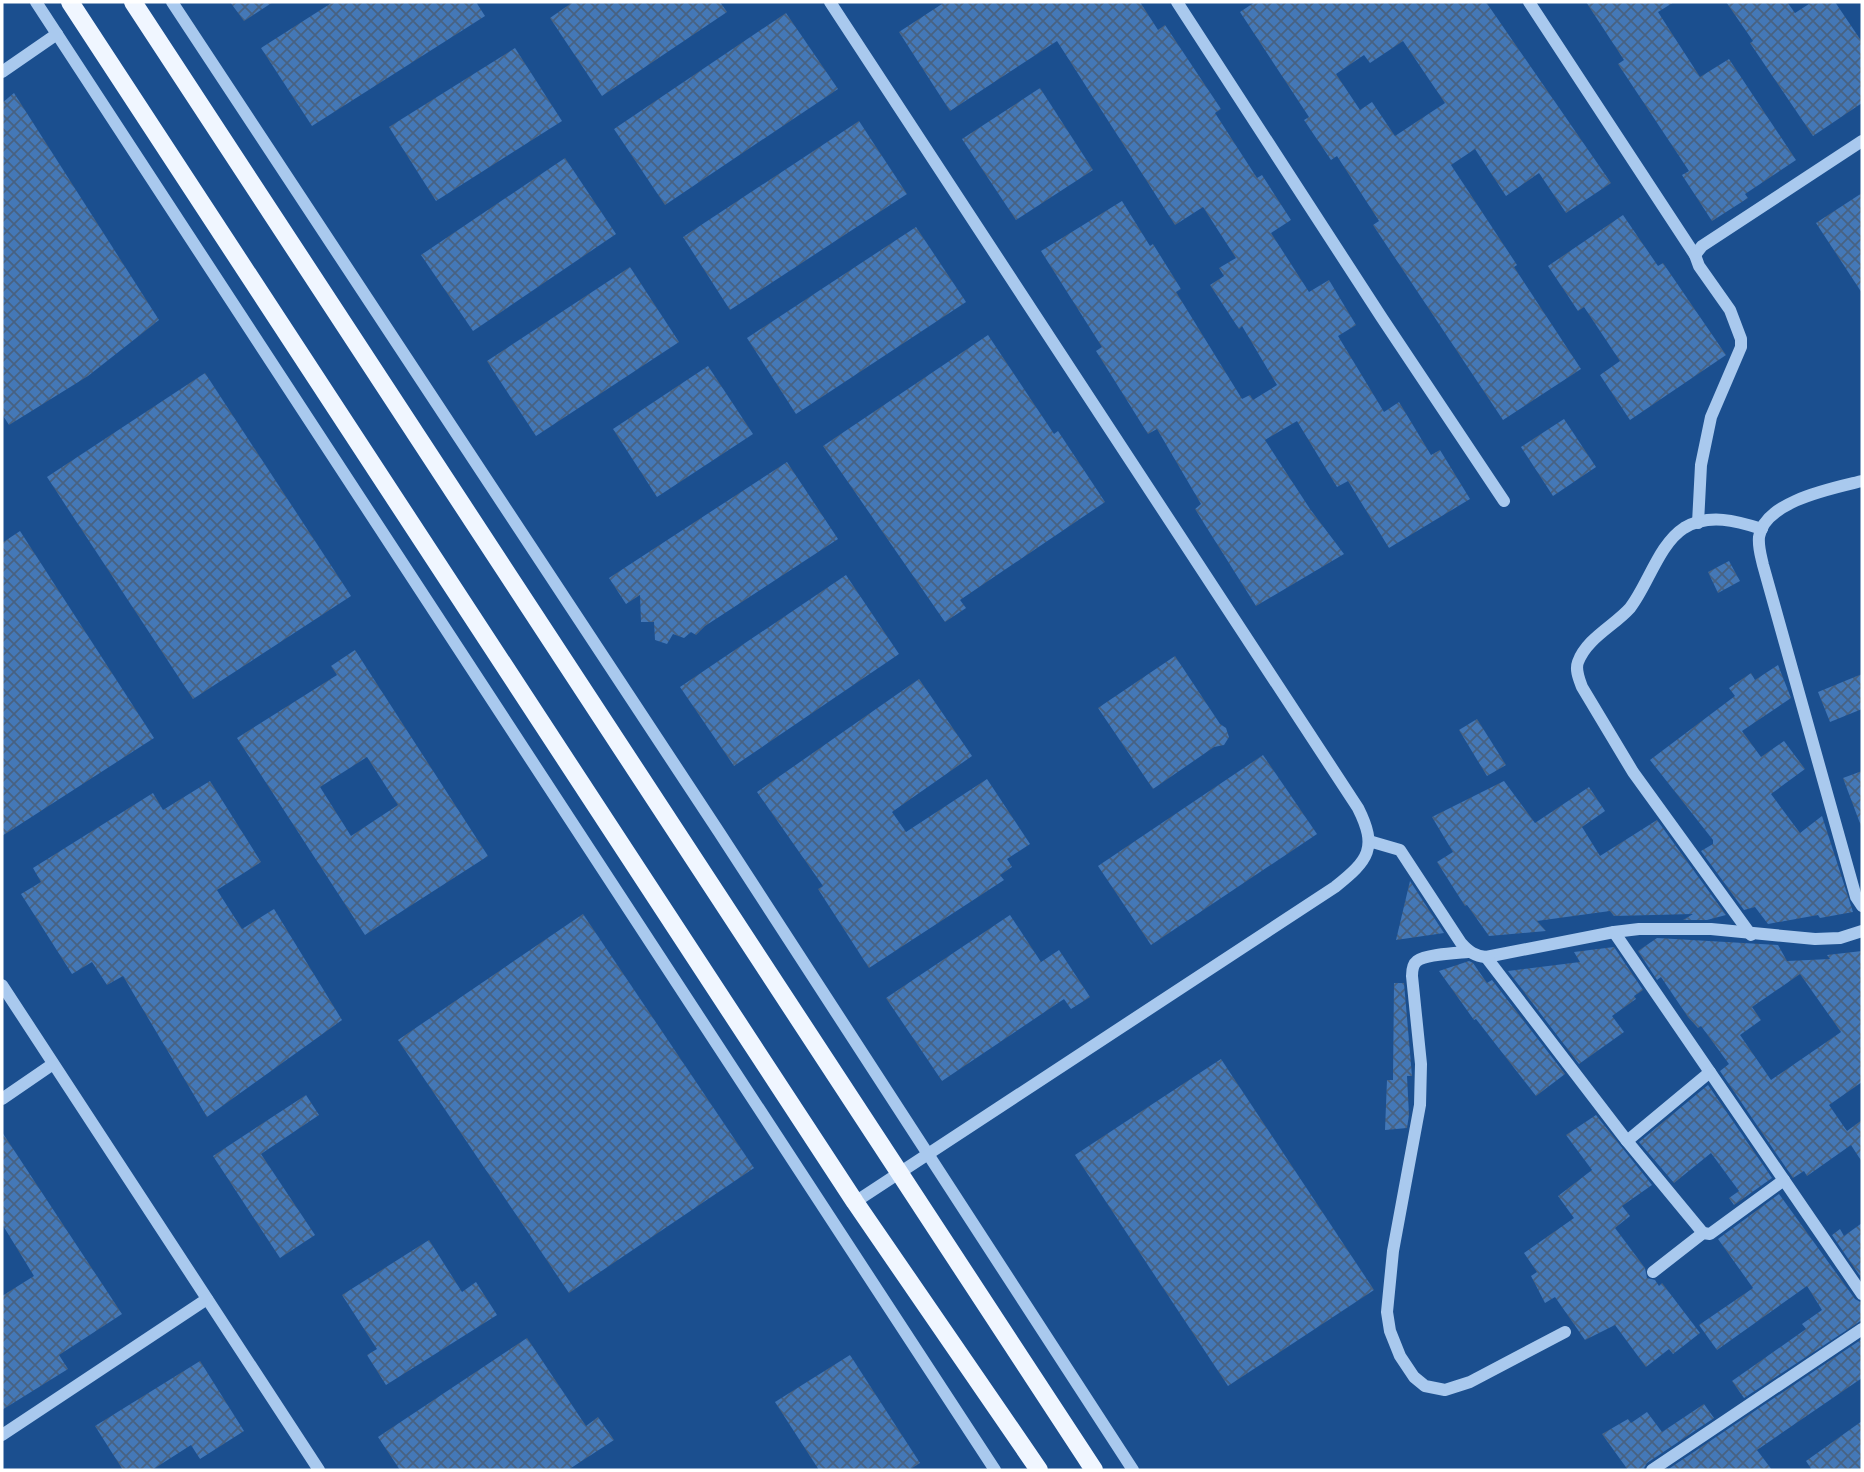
<svg xmlns="http://www.w3.org/2000/svg" width="1864" height="1472" viewBox="0 0 1864 1472" font-family="'PT Sans',sans-serif">
<style>
.building{fill:url(#building-cross-hatch);fill-rule:evenodd}
.lines{fill:none;stroke-linecap:round;stroke-linejoin:round}
.minor{stroke:#a9c9ee;stroke-width:12}
.major{stroke:#f0f6ff;stroke-width:18}
</style>
<defs>
<pattern id="building-cross-hatch" width="8" height="8" patternUnits="userSpaceOnUse" patternTransform="scale(1.75)"><rect width="8" height="8" fill="#4478b7"/><path d="M0 0l8 8M0 8l8-8" fill="none" stroke="#486282"/></pattern>
</defs>
<rect width="100%" height="100%" fill="#1b4f8f"/>
<!-- building -->
<g class="building">
<path d="M230,2H273L244,21Z"/>
<path d="M333,2H476L485,16L312,126L261,48Z"/>
<path d="M573,2H720L727,12L602,96L550,18Z"/>
<path d="M945,2H1140L1158,30L1165,25L1221,109L1215,113L1257,178L1262,175L1291,220L1271,233L1309,292L1329,280L1356,325L1338,336L1384,412L1399,402L1431,455L1440,450L1470,499L1389,548L1348,481L1337,487L1297,421L1265,440L1310,509L1344,554L1256,606L1195,509L1201,504L1157,429L1148,434L1096,351L1102,347L1041,251L1122,201L1150,246L1153,244L1181,289L1176,292L1242,399L1250,395L1253,400L1277,385L1242,326L1239,329L1210,285L1224,276L1219,268L1236,258L1203,207L1175,225L1057,41L950,111L899,32Z"/>
<path d="M1255,2H1486L1611,183L1566,213L1539,173L1506,196L1475,149L1451,165L1517,265L1514,267L1581,369L1503,420L1373,225L1379,221L1337,156L1331,160L1304,120L1309,117L1240,12ZM1403,41L1445,103L1395,136L1372,102L1360,110L1336,74L1364,55L1370,63Z"/>
<path d="M1586,2H1674L1658,12L1700,77L1729,59L1796,160L1745,194L1748,198L1712,221L1682,175L1689,171L1618,64L1624,60Z"/>
<path d="M1726,2H1787L1795,13L1812,2H1835L1862,42V103L1813,136L1750,43L1753,41Z"/>
<path d="M786,13L838,89L665,205L614,129Z"/>
<path d="M515,48L562,121L436,201L389,127Z"/>
<path d="M1040,88L1093,170L1016,220L962,139Z"/>
<path d="M14,93L159,320L88,376L9,425L2,414V103Z"/>
<path d="M859,121L907,194L730,310L683,237Z"/>
<path d="M565,158L616,234L473,331L421,255Z"/>
<path d="M1862,193V293L1816,223Z"/>
<path d="M1623,215L1658,266L1663,263L1726,355L1630,420L1600,375L1620,361L1584,307L1578,311L1548,266Z"/>
<path d="M916,227L966,302L796,414L747,338Z"/>
<path d="M630,267L679,342L536,436L487,361Z"/>
<path d="M988,335L1054,434L1058,431L1105,502L960,600L966,608L945,622L823,446Z"/>
<path d="M708,366L753,434L657,497L613,429Z"/>
<path d="M205,373L351,596L193,699L47,477Z"/>
<path d="M1564,419L1596,467L1553,496L1521,447Z"/>
<path d="M787,462L838,539L705,626L696,635L691,632L684,638L673,634L667,644L655,640L654,622H641L640,595L626,604L609,578Z"/>
<path d="M20,531L154,738L2,836V543Z"/>
<path d="M1729,561L1740,581L1718,593L1708,572Z"/>
<path d="M846,575L899,654L734,766L680,687Z"/>
<path d="M355,650L488,856L365,935L237,738L337,675L331,666ZM367,757L398,805L351,836L320,787Z"/>
<path d="M1175,656L1220,724L1226,728L1229,737L1224,745L1214,747L1153,789L1098,708Z"/>
<path d="M1778,665L1791,698L1742,731L1761,757L1784,741L1805,769L1771,794L1800,833L1822,816L1853,912L1820,918L1818,915L1768,924L1755,907L1744,910L1701,851L1713,844V840L1650,760L1735,696L1729,688L1751,673L1755,680Z"/>
<path d="M1862,674V709L1830,722L1818,692Z"/>
<path d="M919,679L972,756L892,812L906,832L987,779L1030,844L1007,859L1012,867L1000,875L1004,880L869,968L818,889L823,886L757,792Z"/>
<path d="M1477,719L1506,765L1487,776L1459,730Z"/>
<path d="M1263,755L1317,834L1151,945L1098,866Z"/>
<path d="M1862,771V825L1861,826L1843,778Z"/>
<path d="M210,781L261,862L217,890L242,929L274,909L342,1020L207,1117L123,976L107,985L92,962L72,974L21,894L41,882L33,868L153,793L163,810Z"/>
<path d="M1504,781L1535,823L1589,787L1605,811L1582,827L1600,856L1657,820L1726,915L1707,920H1683L1693,914L1614,916L1610,911L1537,921L1546,931L1489,936L1467,905L1465,906L1437,862L1453,852L1432,817Z"/>
<path d="M1410,881L1444,933L1396,940Z"/>
<path d="M583,914L754,1168L569,1293L398,1040Z"/>
<path d="M1010,915L1041,962L1059,950L1090,997L1071,1009L1064,999L942,1081L886,998Z"/>
<path d="M1657,938L1778,945L1787,961L1830,959L1827,955L1862,951V1082L1829,1105L1847,1131L1862,1120V1162L1851,1145L1807,1176L1804,1171L1793,1178L1720,1071L1729,1064L1701,1026L1698,1028L1688,1017L1661,977L1657,980L1638,951ZM1800,974L1841,1032L1771,1080L1740,1035L1761,1020L1752,1007Z"/>
<path d="M1614,947L1643,990L1634,996L1636,999L1612,1016L1624,1032L1579,1064L1508,971L1580,962L1574,952Z"/>
<path d="M1469,961L1473,963L1487,983L1492,980L1565,1074L1536,1096L1476,1019L1474,1020L1439,971Z"/>
<path d="M1394,983H1404L1412,1076H1407L1409,1115L1407,1128L1385,1130L1387,1080H1393Z"/>
<path d="M1221,1059L1374,1290L1228,1386L1075,1155Z"/>
<path d="M1708,1085L1772,1178L1734,1205L1729,1198L1739,1191L1711,1153L1674,1183L1639,1142Z"/>
<path d="M306,1095L319,1115L261,1154L315,1235L280,1258L213,1156Z"/>
<path d="M1596,1115L1652,1185L1622,1206L1630,1216L1615,1228L1645,1268L1647,1278L1655,1280L1659,1286L1662,1283L1700,1333L1673,1354L1669,1349L1646,1367L1615,1325L1585,1340L1555,1297L1545,1303L1531,1276L1537,1272L1524,1253L1574,1218L1558,1196L1592,1170L1566,1135Z"/>
<path d="M2,1132L122,1314L59,1355L68,1369L2,1410V1296L34,1276L2,1224Z"/>
<path d="M1779,1194L1855,1299L1862,1303V1320L1744,1398L1732,1381L1806,1329L1802,1324L1822,1310L1807,1286L1717,1350L1699,1325L1753,1288L1718,1239Z"/>
<path d="M1862,1223V1279L1832,1235L1840,1229L1844,1236Z"/>
<path d="M429,1240L462,1292L476,1282L497,1315L386,1385L367,1355L377,1349L342,1295Z"/>
<path d="M527,1338L586,1426L598,1417L614,1440L568,1470H400L378,1437Z"/>
<path d="M1862,1339V1378L1757,1450L1772,1470H1667Z"/>
<path d="M850,1355L920,1463L909,1470H819L775,1402Z"/>
<path d="M200,1361L244,1431L200,1459L191,1445L152,1470H123L95,1426Z"/>
<path d="M1704,1404L1714,1418L1647,1463L1643,1470H1628L1602,1434L1628,1419L1631,1423L1647,1412L1662,1432Z"/>
<path d="M1862,1421V1470H1812L1806,1461Z"/>
</g>
<g class="lines">
<!-- minor -->
<g class="minor">
<path d="M36,2L995,1470"/>
<path d="M172,2L719,832L1133,1470"/>
<path d="M830,2L1358,808C1378,848 1369,860 1335,887L855,1202"/>
<path d="M1177,2L1382,318L1504,501"/>
<path d="M1529,2L1695,255L1699,266L1730,310L1741,339V347L1711,417L1701,465L1698,523"/>
<path d="M2,72L57,34"/>
<path d="M1695,255L1702,246L1862,141"/>
<path d="M1862,481C1834,488 1764,501 1759,537C1758,547 1761,556 1763,565L1856,897L1862,906"/>
<path d="M1369,841L1400,850L1461,943C1469,952 1475,956 1486,957L1614,932L1639,929H1711L1815,939L1840,938L1862,931"/>
<path d="M1614,932L1862,1294"/>
<path d="M1751,935L1633,772L1582,687C1579,679 1575,670 1578,662C1587,638 1614,626 1630,608C1648,585 1659,544 1684,528C1709,513 1737,521 1762,529"/>
<path d="M1468,952C1457,953 1426,954 1417,961C1413,964 1412,970 1412,976L1421,1064L1420,1105L1393,1251L1387,1312L1390,1331L1400,1356L1414,1377L1425,1386L1445,1390L1470,1382L1565,1332"/>
<path d="M1486,957L1627,1141L1703,1233"/>
<path d="M2,985L319,1470"/>
<path d="M2,1099L53,1064"/>
<path d="M1627,1141L1710,1072"/>
<path d="M1653,1272L1703,1233L1710,1234L1784,1180"/>
<path d="M2,1435L207,1299"/>
<path d="M1652,1470L1862,1329"/>
</g>
<!-- major -->
<g class="major">
<path d="M70,2L855,1202L1039,1470"/>
<path d="M133,2L1094,1470"/>
</g>
</g>
<!-- border -->
<rect width="1864" height="1472" fill="none" stroke="#ffffff" stroke-width="7"/>
</svg>
